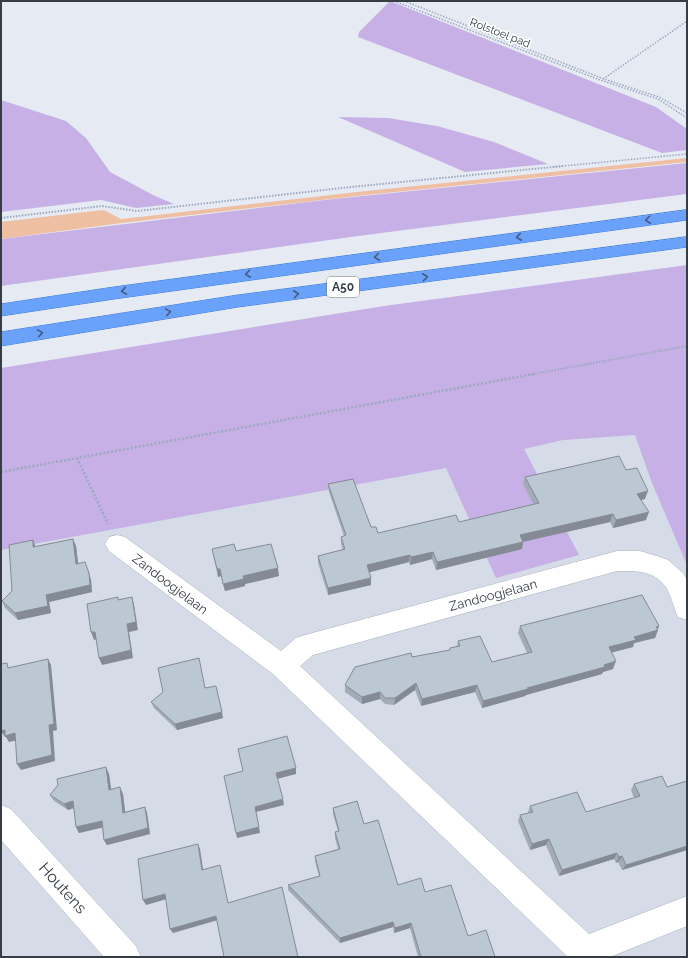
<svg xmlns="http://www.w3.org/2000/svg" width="688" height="958" viewBox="0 0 688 958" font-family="Raleway,sans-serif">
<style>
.residential{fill:#d5dbe7}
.green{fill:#c6b0e6}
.water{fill:#efbfa4}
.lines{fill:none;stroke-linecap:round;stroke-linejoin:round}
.stream{fill:#efbfa4;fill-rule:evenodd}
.street-casing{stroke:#a9b2be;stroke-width:1}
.highway-casing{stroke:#397cda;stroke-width:1}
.path-far2{stroke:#9ba9c0;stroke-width:1.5;stroke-dasharray:1.5 1.5;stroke-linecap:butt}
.path-far1{stroke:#9ba9c0;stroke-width:2;stroke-dasharray:1.5 1.5;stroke-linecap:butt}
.path{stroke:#9ba9c0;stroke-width:2.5;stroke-dasharray:2 2;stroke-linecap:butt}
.street{fill:#fff;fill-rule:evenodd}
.highway{fill:#6aa1fb;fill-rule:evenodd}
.wall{fill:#a2abb6}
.shaded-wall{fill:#848b94}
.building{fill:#bcc7d4;stroke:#848b94}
.oneway{stroke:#465b7c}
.labels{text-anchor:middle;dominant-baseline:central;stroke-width:3.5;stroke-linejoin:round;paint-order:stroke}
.far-street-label{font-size:11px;fill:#363d45;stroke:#fff}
.shield{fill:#fff;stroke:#72777d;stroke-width:1}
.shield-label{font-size:12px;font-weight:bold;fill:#363d45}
.street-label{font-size:13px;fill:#363d45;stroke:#fff}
.near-street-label{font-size:16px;fill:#363d45;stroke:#fff}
</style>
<rect width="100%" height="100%" fill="#e6ebf3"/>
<!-- residential -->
<path class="residential" d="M687,359V957H1V510Z"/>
<!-- green -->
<g class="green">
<path d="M390,1L656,107L687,129V150L662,153L358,37L359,32Z"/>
<path d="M1,100L66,121L86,138L110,172L155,196L174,204L136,208L101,200L1,212Z"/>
<path d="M338,117L388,118L437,126L494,142L548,164L465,172Z"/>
<path d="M687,163V194L358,236L1,286V239L324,200Z"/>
<path d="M687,265V565L652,483L635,435L563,440L524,449L579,555L496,578L446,468L1,550V368L384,306Z"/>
</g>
<!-- water -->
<path class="water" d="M102,210L106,211L121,219L122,223L1,239V222Z"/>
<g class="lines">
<!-- stream -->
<path class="stream" d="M687,158V162L357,196L122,223L119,221L122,219L357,192Z"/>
<defs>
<g id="street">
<path d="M117,535L125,537L281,651L296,638L305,635L617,551H640L660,557L668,560L683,573L687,580V620L678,617C674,608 671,594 665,586C653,570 635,571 617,571L313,655L300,666L589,934L687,896V926L610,957H568L273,674L109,551L105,544L109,537Z"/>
<path d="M1,805L11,809L136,946L141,957H104L1,840Z"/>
</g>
<g id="highway">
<path d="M687,210V220L114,299L1,316V304L114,287Z"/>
<path d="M687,237V247L238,307L1,346V332L238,295Z"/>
</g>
</defs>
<!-- street casing -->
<use href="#street" class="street-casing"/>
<!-- highway casing -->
<use href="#highway" class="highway-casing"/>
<!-- path-far2 -->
<g class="path-far2">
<path d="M394,1L600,80L658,99L687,118"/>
<path d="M404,1L604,79L659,97L687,113"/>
<path d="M603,79L687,21"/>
<path d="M553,167L687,154"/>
</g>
<!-- path-far1 -->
<g class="path-far1">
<path d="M1,218L102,206L137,211L351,187L563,166"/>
<path d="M528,375L687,346"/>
</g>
<!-- path -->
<g class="path">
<path d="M77,458L108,524"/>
<path d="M1,472L534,374"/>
</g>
<!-- street -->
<use href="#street" class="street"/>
<!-- highway -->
<use href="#highway" class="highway"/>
</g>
<!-- wall -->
<g class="wall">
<path d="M626,470L645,499L641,500L646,520L613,528L610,522L523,542L522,549L436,570L432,559L410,565L409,562L369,572L371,585L328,595L318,563V556L343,550L341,544V537L344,536L329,492L328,484L371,527L378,533L459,522L534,505L523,484L525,477Z"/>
<path d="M73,539L76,546L78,564L85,562L91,580L92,592L49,602L51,613L18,620L5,608L2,601L12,591L33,540L35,547Z"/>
<path d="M212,549L236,551L279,576L245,584V586L225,591L221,576L218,577Z"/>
<path d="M520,626L658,629L655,638L634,643L633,647L612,652L613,669L603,672L602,674L526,695L525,696L482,708L475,692L421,706L415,690L394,705L385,704L380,699L362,704L345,692V685L412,657L450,650V648L457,646L458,641L492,662L527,653L518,633Z"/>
<path d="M206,688L223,718L177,730L154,708L151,702Z"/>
<path d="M109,774L111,790L123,794L125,812L145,807L147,813L150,834L107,845L104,840L102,827L79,833L76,827L74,808L68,810L54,801L50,795Z"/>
<path d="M687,781V850L622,870L618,862L616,863L614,859L559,876L546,845L530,850L518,821L520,815L528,813V812L530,806L586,812L634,798L631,790L634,784L667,787Z"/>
<path d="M333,808L364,824L398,885L425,892L468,936L495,957H418L410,928L394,933L393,927L340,943L288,890V885L319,876L315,861V856L338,849L335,838V832L338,831L333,814Z"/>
</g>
<!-- shaded-wall -->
<g class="shaded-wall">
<path d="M648,491L645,499L635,501L637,494Z"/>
<path d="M649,512L646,520L613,528L616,520Z"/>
<path d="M613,514L610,522L518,543L520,535Z"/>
<path d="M73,539L76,546L79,571L76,564Z"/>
<path d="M33,540L36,548L33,547Z"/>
<path d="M523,542L522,549L436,570L437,562Z"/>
<path d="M433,552L432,559L410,565L411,557Z"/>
<path d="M410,555L409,562L367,573V565Z"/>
<path d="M278,568L279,576L245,584V586L225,591L223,584L243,576Z"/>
<path d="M217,569H220L221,576L218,577Z"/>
<path d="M89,573L91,580L92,592L49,602L51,613L18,620L15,613L46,595Z"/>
<path d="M371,578V585L328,595V588Z"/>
<path d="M132,597L134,605L138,630L129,632L133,658L102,665L99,658L127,624Z"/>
<path d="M659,626L657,631L658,630L655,638L634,643L633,647L606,654L609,647L634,637Z"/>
<path d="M91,632H95L98,639L94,640Z"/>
<path d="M48,659L51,665L57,730L53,731L55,761L21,770L17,764L49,725Z"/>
<path d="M616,661L613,669L603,672L602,674L526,695L525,696L482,708L483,701Z"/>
<path d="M416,683L415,690L394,705L395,698Z"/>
<path d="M477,685L475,692L421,706L422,699Z"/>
<path d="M380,692V699L362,704V697Z"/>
<path d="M222,712L223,718L177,730L175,724Z"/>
<path d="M5,730L15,733L19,740L9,742L6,737H5L1,731Z"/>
<path d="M106,767L109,774L112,796L109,790Z"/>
<path d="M296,768V774L277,779L276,773Z"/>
<path d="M120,787L123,794L126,819L123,813Z"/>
<path d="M283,799L284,805L256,812L255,807Z"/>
<path d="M73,801L77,807L68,810L64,804Z"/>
<path d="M145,807L147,813L150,834L107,845L104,840Z"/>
<path d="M102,821L105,827L79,833L76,827Z"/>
<path d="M259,827L260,833L237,838L236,833Z"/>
<path d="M549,839L546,845L530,850L532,844Z"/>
<path d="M198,844L200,849L204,875L202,870Z"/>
<path d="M687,846V850L622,870L626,865Z"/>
<path d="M617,853L614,859L559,876L562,870Z"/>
<path d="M622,856L618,862L616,863L619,857Z"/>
<path d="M165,894L167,899L146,905L143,900Z"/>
<path d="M216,916L218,920L173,933L170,929Z"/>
<path d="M393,922V927L340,943V938Z"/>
<path d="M411,923L410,928L394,933L395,928Z"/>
</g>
<!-- building -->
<g class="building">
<path d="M619,456L626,470L637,468L648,491L637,494L649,512L616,520L613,514L520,535L523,542L437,562L433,552L411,557L410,555L367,565L371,578L328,588L318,556L345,549L341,537L346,535L328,484L353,479L371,527H376L378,533L456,515L459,522L539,503L525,477Z"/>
<path d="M73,539L76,564L85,562L89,573L90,585L46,595L48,606L15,613L2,601L12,591L9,545L33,540V547Z"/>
<path d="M234,544L236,551L271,544L278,568L243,576L244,579L223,584L220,569H217L212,549Z"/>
<path d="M642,595L659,626L656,627L658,630L634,637L636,640L609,647L616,661L604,665L605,667L527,688L528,689L483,701L477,685L422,699L416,683L395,698H385L380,692L362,697L345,685L355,667L411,653L412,657L450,650V648L460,646L458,641L480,636L492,662L532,652L520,626Z"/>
<path d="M118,597V600L132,597L136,622L127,624L131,650L99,658L95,632H91L87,604Z"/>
<path d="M199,658L205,688L216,686L222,712L175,724L151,702L163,692L158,668Z"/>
<path d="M48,659L54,724L49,725L52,755L17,764L15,733L5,736V730L1,731V664L7,663L8,668Z"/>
<path d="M287,736L296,768L276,773L283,799L255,807L259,827L236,833L224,776L243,771L238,749Z"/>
<path d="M106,767L109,790L120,787L123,813L145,807L148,828L104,840L102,821L76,827L73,801L64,804L50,795L58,785L57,779Z"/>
<path d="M662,776L667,787L687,781V846L626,865L622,856L619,857L617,853L562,870L549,839L532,844L520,815L533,812L530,806L577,792L586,812L640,796L634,784Z"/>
<path d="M357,801L364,824L378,820L398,885L421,878L425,892L451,885L468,936L486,930L495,957H421L411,923L395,928L393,922L340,938L288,885L320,876L315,856L340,849L335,832L339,831L333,808Z"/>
<path d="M198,844L202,870L220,865L228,903L282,887L298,957H224L216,916L170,929L165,894L143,900L138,859Z"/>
</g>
<!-- one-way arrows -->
<defs><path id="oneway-chevron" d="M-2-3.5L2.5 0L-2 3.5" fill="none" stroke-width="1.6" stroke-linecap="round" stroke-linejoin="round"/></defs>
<g class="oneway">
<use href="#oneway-chevron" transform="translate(648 220) rotate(173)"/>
<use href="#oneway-chevron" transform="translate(519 237) rotate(172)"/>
<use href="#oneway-chevron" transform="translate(377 257) rotate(172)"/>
<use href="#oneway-chevron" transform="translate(248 274) rotate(172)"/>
<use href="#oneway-chevron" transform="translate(425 277) rotate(-7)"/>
<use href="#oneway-chevron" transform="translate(124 291) rotate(172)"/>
<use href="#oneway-chevron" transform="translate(296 294) rotate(-7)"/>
<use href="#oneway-chevron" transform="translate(168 312) rotate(-9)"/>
<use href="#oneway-chevron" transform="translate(40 333) rotate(-9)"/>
</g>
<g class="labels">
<!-- far-street labels -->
<g class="far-street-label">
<text transform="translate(500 33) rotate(21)">Rolstoel pad</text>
</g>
<!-- shield labels -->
<rect class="shield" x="327" y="277" width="32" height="20" rx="3"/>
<g class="shield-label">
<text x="343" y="287">A50</text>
</g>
<!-- street labels -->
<g class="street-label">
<text transform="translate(170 584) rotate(37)">Zandoogjelaan</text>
<text transform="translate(493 595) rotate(-15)">Zandoogjelaan</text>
</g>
<!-- near-street labels -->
<g class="near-street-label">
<text transform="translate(63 888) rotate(48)">Houtens</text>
</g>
</g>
<!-- border -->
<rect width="688" height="958" fill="none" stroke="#363d45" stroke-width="4"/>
</svg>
